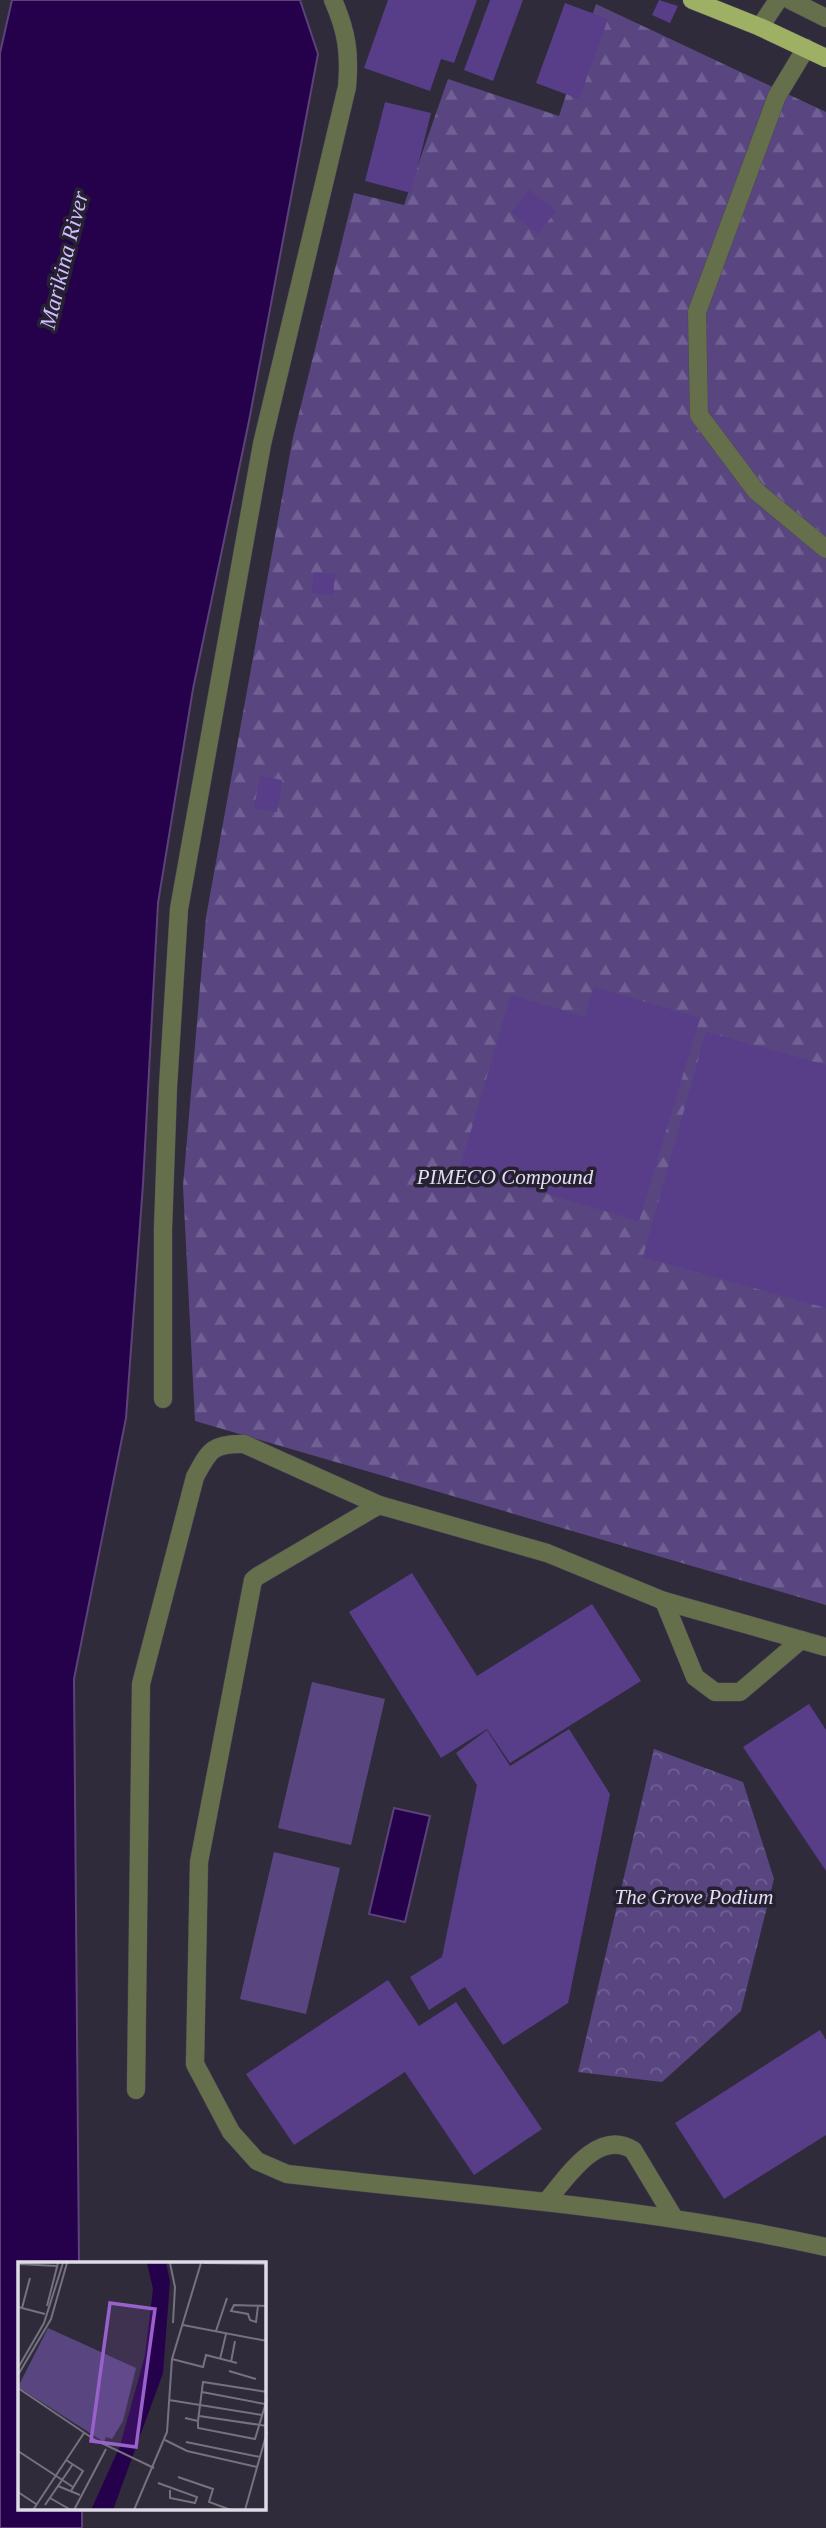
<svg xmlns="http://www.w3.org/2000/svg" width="826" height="2528" viewBox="0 0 826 2528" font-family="Georgia,serif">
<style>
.grass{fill:#594681}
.forest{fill:url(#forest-firs)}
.park{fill:url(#park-crowns)}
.water{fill:#25004b;stroke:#5d427a;stroke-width:2}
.building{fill:#583d89}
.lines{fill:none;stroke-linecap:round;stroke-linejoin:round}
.minor-casing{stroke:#4b4757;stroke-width:19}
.major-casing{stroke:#4b4757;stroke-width:19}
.minor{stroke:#666f4b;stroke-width:18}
.major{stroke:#9db064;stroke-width:18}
.labels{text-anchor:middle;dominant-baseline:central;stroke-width:7;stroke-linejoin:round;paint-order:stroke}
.park-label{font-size:21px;font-style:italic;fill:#e3def4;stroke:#262131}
.water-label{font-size:23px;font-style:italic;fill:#d0beff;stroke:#262131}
.inset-road{fill:none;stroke:#757280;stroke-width:2}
.view{fill:#9961cb;fill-opacity:0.15;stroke:#9961cb;stroke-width:3.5}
.inset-edge{fill:none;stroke:#dfdce7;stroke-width:3.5}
</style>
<defs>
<pattern id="forest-firs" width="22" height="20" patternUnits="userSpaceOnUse" patternTransform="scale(1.75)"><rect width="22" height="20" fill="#594681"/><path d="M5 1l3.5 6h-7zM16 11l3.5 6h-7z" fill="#706093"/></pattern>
<pattern id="park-crowns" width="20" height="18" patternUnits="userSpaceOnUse" patternTransform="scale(1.75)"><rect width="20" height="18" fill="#594681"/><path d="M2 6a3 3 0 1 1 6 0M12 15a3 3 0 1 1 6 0" fill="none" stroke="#706093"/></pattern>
</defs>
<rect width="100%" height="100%" fill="#2f2b3b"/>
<!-- grass -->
<g class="grass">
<path d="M312,1682L385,1699L351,1845L278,1828Z"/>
<path d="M274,1852L340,1868L306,2014L240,1999Z"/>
</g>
<!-- forest -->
<path class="forest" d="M596,4L826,112V1605L195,1421L183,1186L206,917L293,437L354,193L404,205L448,79L559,116Z"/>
<!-- park -->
<path class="park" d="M654,1749L743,1782L774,1879L741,2011L662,2082L578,2072Z"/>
<!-- water -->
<g class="water">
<path d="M12,0H300L318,54L249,421L193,689L158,903L143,1184L126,1418L74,1679L79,2264H19V2509H82V2528H0V53Z"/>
<path d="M394,1808L430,1816L405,1922L369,1914Z"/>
</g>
<!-- building -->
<g class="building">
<path d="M388,0H477L454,63L441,59L430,91L364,68Z"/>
<path d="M490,0H523L493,81L464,70Z"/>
<path d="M659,0L678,6L670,23L652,15Z"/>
<path d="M565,3L608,19L579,99L536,83Z"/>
<path d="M385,102L431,113L411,193L365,181Z"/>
<path d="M529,190L556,211L538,234L511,213Z"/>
<path d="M314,573L335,574L333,595L312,593Z"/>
<path d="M260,776L282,780L277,812L254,808Z"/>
<path d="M594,987L700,1018L639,1221L460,1168L511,995L585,1017Z"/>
<path d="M706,1032L826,1065V1308L643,1257Z"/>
<path d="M412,1573L477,1676L592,1604L641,1681L510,1763L487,1729L441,1758L349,1612Z"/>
<path d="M809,1704L826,1730V1871L743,1747Z"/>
<path d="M569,1729L610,1794L568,2003L503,2045L465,1987L429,2010L410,1977L442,1957L477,1785L456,1753L487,1730L510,1766Z"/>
<path d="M388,1980L419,2026L456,2002L542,2129L474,2175L405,2072L294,2145L246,2074Z"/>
<path d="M820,2030L826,2040V2135L724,2199L675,2123Z"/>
</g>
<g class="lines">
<defs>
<g id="minor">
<path d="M790,0L826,18"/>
<path d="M760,27L778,0"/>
<path d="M806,48L777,96L697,312L699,415L756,491L826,549"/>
<path d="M163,1399V1229L168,1087L179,909L262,444L347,87C350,53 347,32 333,0"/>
<path d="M664,1601L695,1677L715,1692H740L801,1640"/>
<path d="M826,1647L664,1601L547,1553L379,1505L258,1576L253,1580L199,1862L195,2064L231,2132L257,2161L287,2174C467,2195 648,2207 826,2247"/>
<path d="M136,2090L141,1684L195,1477C209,1451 212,1443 244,1444L379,1505"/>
<path d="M546,2202C566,2179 597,2128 633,2150L674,2218"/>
</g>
<path id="major" d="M692,0L760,27L826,58"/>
</defs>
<!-- minor casing -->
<use href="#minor" class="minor-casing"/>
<!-- major casing -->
<use href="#major" class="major-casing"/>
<!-- minor -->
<use href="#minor" class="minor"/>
<!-- major -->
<use href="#major" class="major"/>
</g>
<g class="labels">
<!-- park labels -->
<g class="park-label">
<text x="505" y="1177">PIMECO Compound</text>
<text x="694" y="1897">The Grove Podium</text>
</g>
<!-- water labels -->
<g class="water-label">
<text transform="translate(64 260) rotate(-76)">Marikina River</text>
</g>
</g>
<!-- overview -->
<g transform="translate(18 2262)">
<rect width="248" height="248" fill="#2f2b3b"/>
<path d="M30,66L118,106L105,159L94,177L88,175L86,180L0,125Z" fill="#594681"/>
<path d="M129,1H148L152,19L145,111L95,248H73L102,184L127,93L135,27Z" fill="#25004b"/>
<path class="inset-road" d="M152,1L157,25L155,61M186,1L249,2M0,2L40,4M29,44L40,1M240,44L238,60L232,58L230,52L213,49L216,43L249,44M0,45L27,52M4,46L12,16M165,63L249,79M198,69L209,36M154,97L185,105L188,93L219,101M202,97L208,72M213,100L217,79M0,106L26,61L45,1M211,109L238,117M0,113L33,57L49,1M0,126L77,178L136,206M184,130L247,142M151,138L244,153M181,154L249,164M167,156L180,159L185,120L249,130M180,160V166L237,177L249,137M147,178L169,189L239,205M168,180L242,195M0,189L55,225M48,198L65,209L53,229M160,215L195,227L191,240L213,248M140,221L179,235L177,241L152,236V228M40,224L62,233M0,230L18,242M32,236L53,248M27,243L55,202M15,248L66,171M56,248L88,187M116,248L149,170L154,97L183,1M227,248L249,170"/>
<path class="view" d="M92,41L137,47L118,185L73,179Z"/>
<rect width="248" height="248" class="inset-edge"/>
</g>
</svg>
